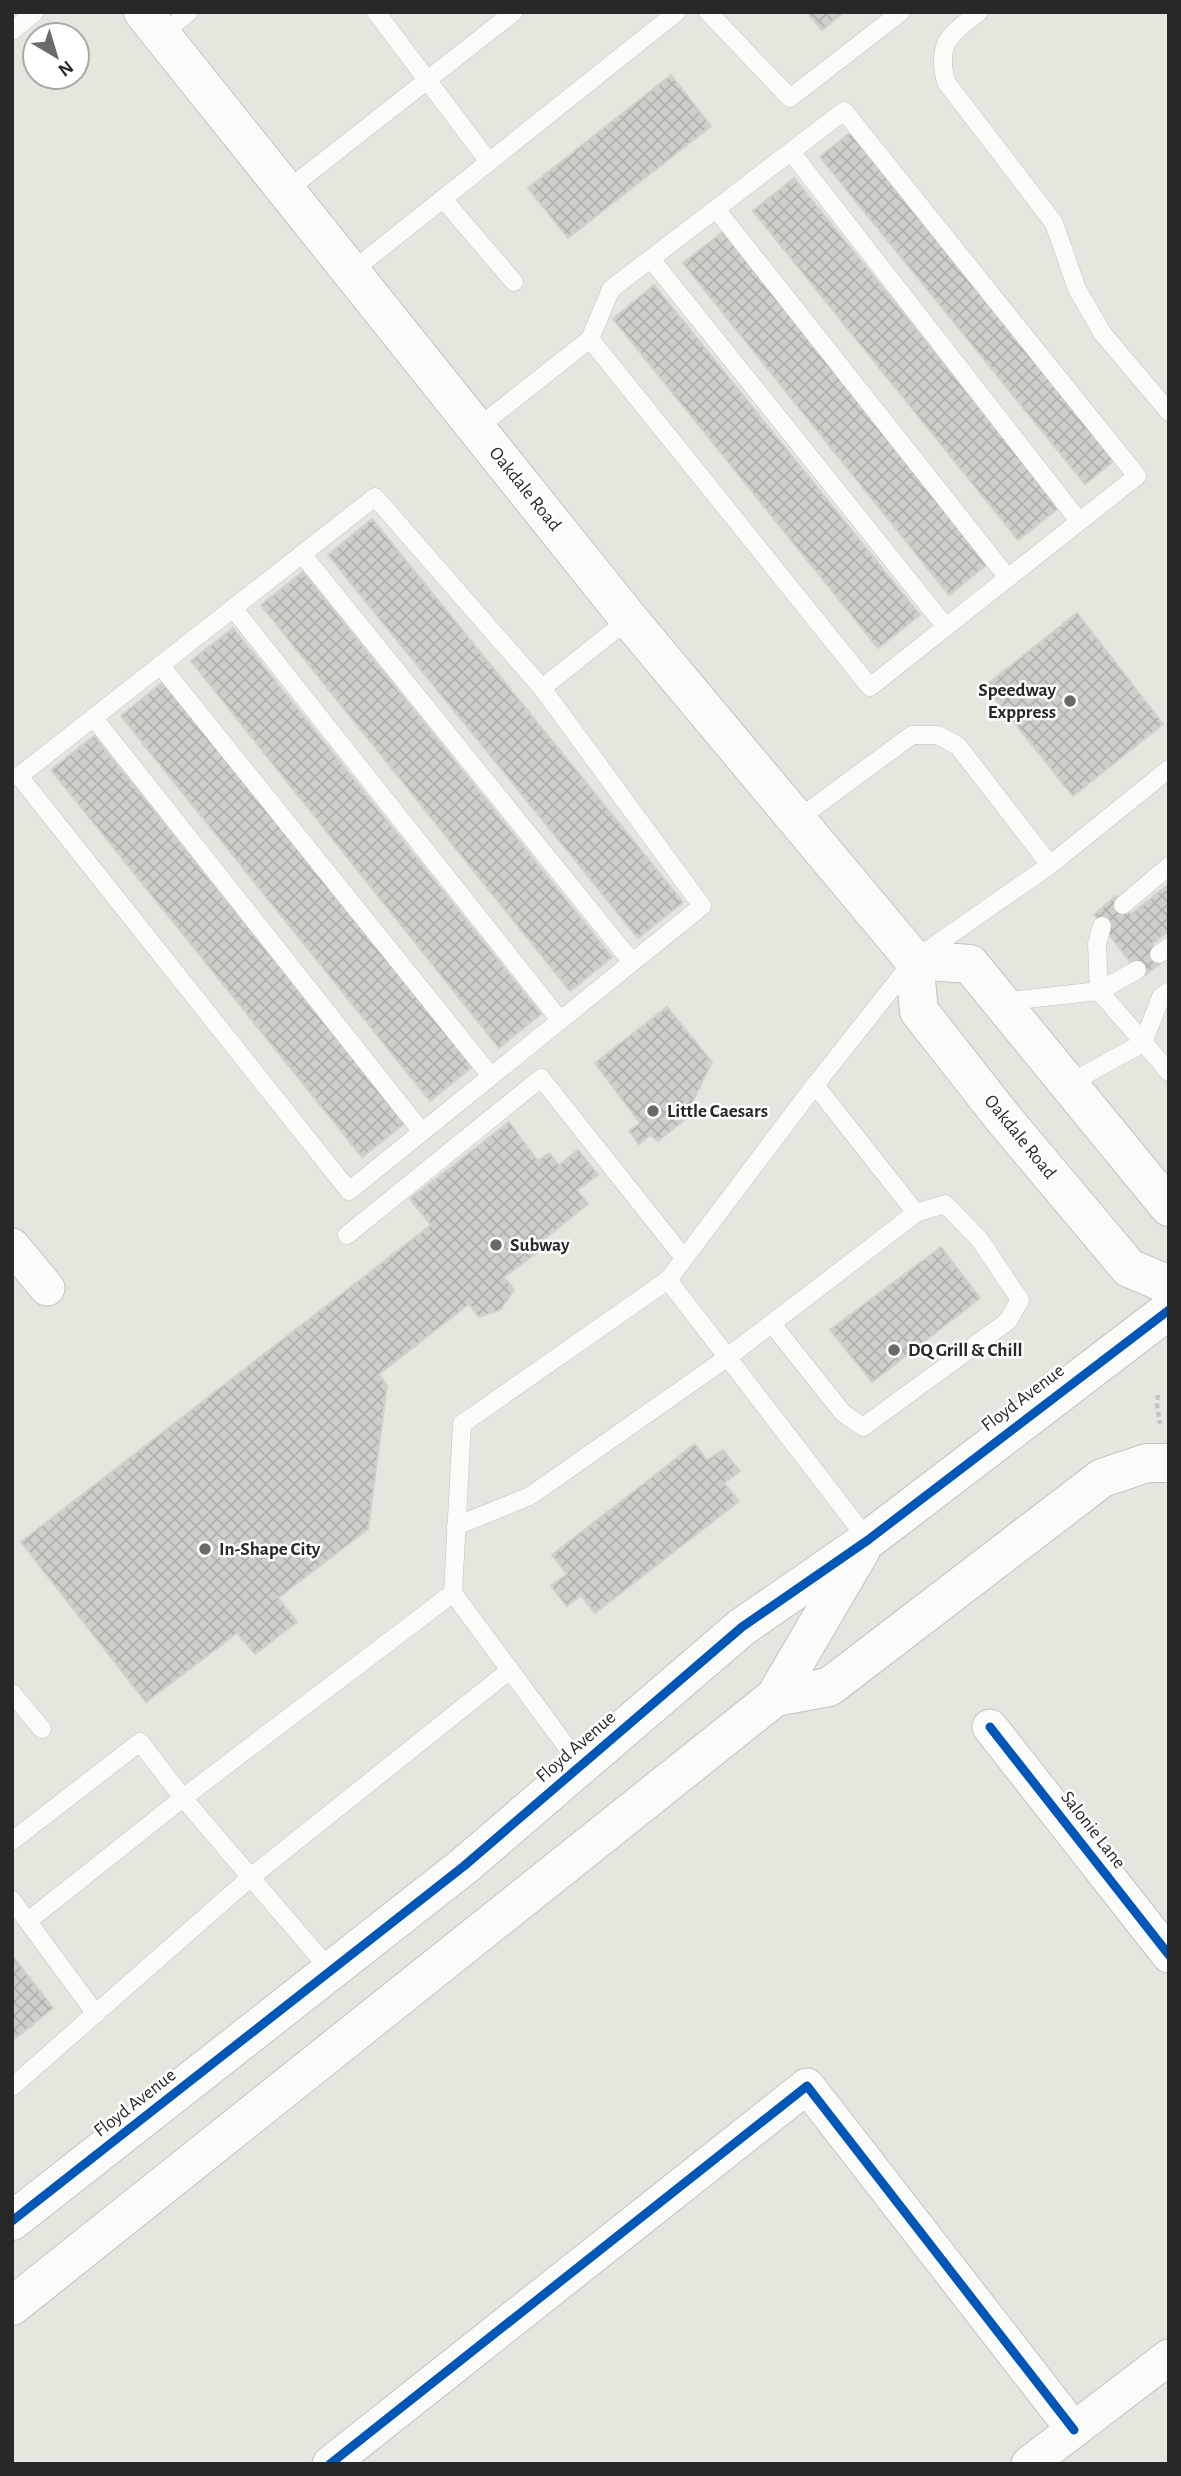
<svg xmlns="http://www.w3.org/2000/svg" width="1181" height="2476" viewBox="0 0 1181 2476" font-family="'Alegreya Sans',sans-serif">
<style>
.building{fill:url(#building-cross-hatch);stroke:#d1d0ca;stroke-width:2}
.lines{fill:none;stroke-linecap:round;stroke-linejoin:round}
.lane-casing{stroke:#c4c3c3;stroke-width:19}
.street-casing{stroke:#c4c3c3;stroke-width:37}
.secondary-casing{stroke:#c4c3c3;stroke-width:40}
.path{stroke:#c4c3c3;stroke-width:4.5;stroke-dasharray:5 3.5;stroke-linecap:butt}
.lane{stroke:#fbfbfa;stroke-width:18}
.street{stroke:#fbfbfa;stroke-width:35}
.secondary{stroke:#fbfbfa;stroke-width:38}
.cycleway-casing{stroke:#fff;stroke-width:13}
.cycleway{stroke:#0057b8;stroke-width:9}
.poi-dot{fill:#6a6a68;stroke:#fff;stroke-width:2.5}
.labels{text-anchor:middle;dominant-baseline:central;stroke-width:5;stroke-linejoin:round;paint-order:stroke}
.street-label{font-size:19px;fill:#282828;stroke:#fff}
.poi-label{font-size:19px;font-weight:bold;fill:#282828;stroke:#fff;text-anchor:start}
</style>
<defs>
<pattern id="building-cross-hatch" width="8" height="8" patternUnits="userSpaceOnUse" patternTransform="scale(1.75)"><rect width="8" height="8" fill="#cfcec9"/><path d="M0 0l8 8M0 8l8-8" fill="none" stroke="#b2b1ad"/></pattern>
</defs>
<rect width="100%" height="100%" fill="#e6e5de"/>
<!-- building -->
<g class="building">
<path d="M807,12H844L822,30Z"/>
<path d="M671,75L711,126L568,238L528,188Z"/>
<path d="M850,133L1115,460L1085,484L820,157Z"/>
<path d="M794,178L1060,507L1018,540L753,211Z"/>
<path d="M724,231L989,563L949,595L683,263Z"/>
<path d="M654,285L920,615L878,648L613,319Z"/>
<path d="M372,519L683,902L638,938L328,555Z"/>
<path d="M303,572L612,957L570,991L261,605Z"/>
<path d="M1077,613L1163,724L1073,796L985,686Z"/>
<path d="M233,628L541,1014L499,1048L191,661Z"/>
<path d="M164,681L473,1066L430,1101L121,716Z"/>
<path d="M94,736L405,1123L362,1157L51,770Z"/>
<path d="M1169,884V931L1152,944L1165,960L1142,977L1094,915L1116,896L1131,914Z"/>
<path d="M667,1007L712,1062L683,1121L658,1141L650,1135L639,1144L629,1131L640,1123L595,1063Z"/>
<path d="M509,1122L538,1161L549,1153L559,1165L578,1150L598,1175L577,1190L588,1204L544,1239L547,1245L504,1277L514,1290L500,1310L479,1317L469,1304L379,1374L387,1386L368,1529L278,1598L297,1622L255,1654L237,1633L146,1702L21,1542L431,1225L410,1199Z"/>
<path d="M941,1247L980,1298L872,1382L830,1330Z"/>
<path d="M695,1444L707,1460L723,1450L740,1471L724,1483L739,1501L595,1613L581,1595L567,1606L551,1586L567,1574L552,1555Z"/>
<path d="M12,1955L53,2008L12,2041Z"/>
</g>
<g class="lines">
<defs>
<g id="lane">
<path d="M376,12L489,162"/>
<path d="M708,12L790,98L901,12"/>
<path d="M979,12C950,35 936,42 946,82L1054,223L1077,289L1103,334L1169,412"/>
<path d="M12,31L35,12"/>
<path d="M162,35L189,12"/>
<path d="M791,152L1079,521"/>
<path d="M286,191L514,12"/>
<path d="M443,199L514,282"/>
<path d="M716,209L1008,578"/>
<path d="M651,259L946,627"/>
<path d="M351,272L677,12"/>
<path d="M476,429L590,339L611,289L844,111L1137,476L870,687L590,339"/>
<path d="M302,554L632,962"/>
<path d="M233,608L560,1020"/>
<path d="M160,665L491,1076"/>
<path d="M542,688L702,906L349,1191L19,776L375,497L542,688L629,619"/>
<path d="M93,717L422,1132"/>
<path d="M798,819L912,735H938L958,746L1050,865"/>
<path d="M1123,905L1169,866"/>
<path d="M1102,926L1097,944L1099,991L1137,970"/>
<path d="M1159,954L1169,947"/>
<path d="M1000,1002L1099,991L1169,1072"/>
<path d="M1068,1084L1143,1043L1161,997L1169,991"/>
<path d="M347,1235L541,1078L684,1258"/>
<path d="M772,1324L843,1413L863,1427L1008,1321L1020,1300L980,1240L945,1204L916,1213"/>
<path d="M456,1526L530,1496L728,1357L916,1213L815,1085"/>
<path d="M868,1540L668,1280L815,1085L914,960L1050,865L1169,769"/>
<path d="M453,1593L581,1766"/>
<path d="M12,1693L42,1729"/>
<path d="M12,1841L140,1742L183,1798L28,1921"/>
<path d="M12,1900L96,2014"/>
<path d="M331,1971L183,1798L453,1593L462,1424L668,1280"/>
<path d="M12,2087L251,1877L510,1670"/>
</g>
<g id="street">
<path d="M12,1246L47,1288"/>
<path d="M990,1727L1169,1955"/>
<path d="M330,2464L807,2086L1074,2430"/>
<path d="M1029,2464L1169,2357"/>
</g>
<g id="secondary">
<path d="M143,12L629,619L914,960L919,1011L1003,1118L1129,1268L1169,1285"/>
<path d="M914,960L970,964L1169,1207"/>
<path d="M775,1697L829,1687L1102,1478L1147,1463H1169"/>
<path d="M12,2221L464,1866L742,1627L868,1540L1169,1310"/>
<path d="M12,2306L775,1697L861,1550"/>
</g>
</defs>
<!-- lane casing -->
<use href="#lane" class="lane-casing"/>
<!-- street casing -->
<use href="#street" class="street-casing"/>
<!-- secondary casing -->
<use href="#secondary" class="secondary-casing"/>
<!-- path -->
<path class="path" d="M1158,1395L1157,1405L1160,1424"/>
<!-- lane -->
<use href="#lane" class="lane"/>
<!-- street -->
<use href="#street" class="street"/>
<!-- secondary -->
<use href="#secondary" class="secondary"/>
<defs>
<g id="cycleway">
<path d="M990,1727L1169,1955"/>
<path d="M12,2221L464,1866L742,1627L868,1540L1169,1310"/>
<path d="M330,2464L807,2086L1074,2430"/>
</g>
</defs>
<!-- cycleway casing -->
<use href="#cycleway" class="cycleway-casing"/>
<!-- cycleway -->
<use href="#cycleway" class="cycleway"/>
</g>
<!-- markers -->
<g class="poi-dot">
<circle cx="1070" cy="701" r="7"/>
<circle cx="653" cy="1111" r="7"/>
<circle cx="496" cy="1245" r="7"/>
<circle cx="894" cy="1350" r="7"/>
<circle cx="205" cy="1549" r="7"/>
</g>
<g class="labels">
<!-- street labels -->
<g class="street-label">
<text transform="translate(525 489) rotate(51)">Oakdale Road</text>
<text transform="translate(1020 1137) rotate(51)">Oakdale Road</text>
<text transform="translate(1023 1398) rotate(-37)">Floyd Avenue</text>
<text transform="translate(576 1747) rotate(-41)">Floyd Avenue</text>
<text transform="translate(1093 1830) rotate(52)">Salonie Lane</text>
<text transform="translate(135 2103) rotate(-38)">Floyd Avenue</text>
</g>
<!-- poi labels -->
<g class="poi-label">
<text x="1056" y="690" text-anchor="end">Speedway<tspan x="1056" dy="22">Exppress</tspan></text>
<text x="667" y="1111">Little Caesars</text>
<text x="510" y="1245">Subway</text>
<text x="908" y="1350">DQ Grill &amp; Chill</text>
<text x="219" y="1549">In-Shape City</text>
</g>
</g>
<!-- border -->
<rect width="1181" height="2476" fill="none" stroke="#282828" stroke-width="28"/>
<!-- north arrow -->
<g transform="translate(56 56) rotate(142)"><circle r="33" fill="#ffffff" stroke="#a9a9a9" stroke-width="2"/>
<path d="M0-5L12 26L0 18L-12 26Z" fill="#6a6a68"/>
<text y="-10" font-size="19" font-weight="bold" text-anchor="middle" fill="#282828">N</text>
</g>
</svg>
